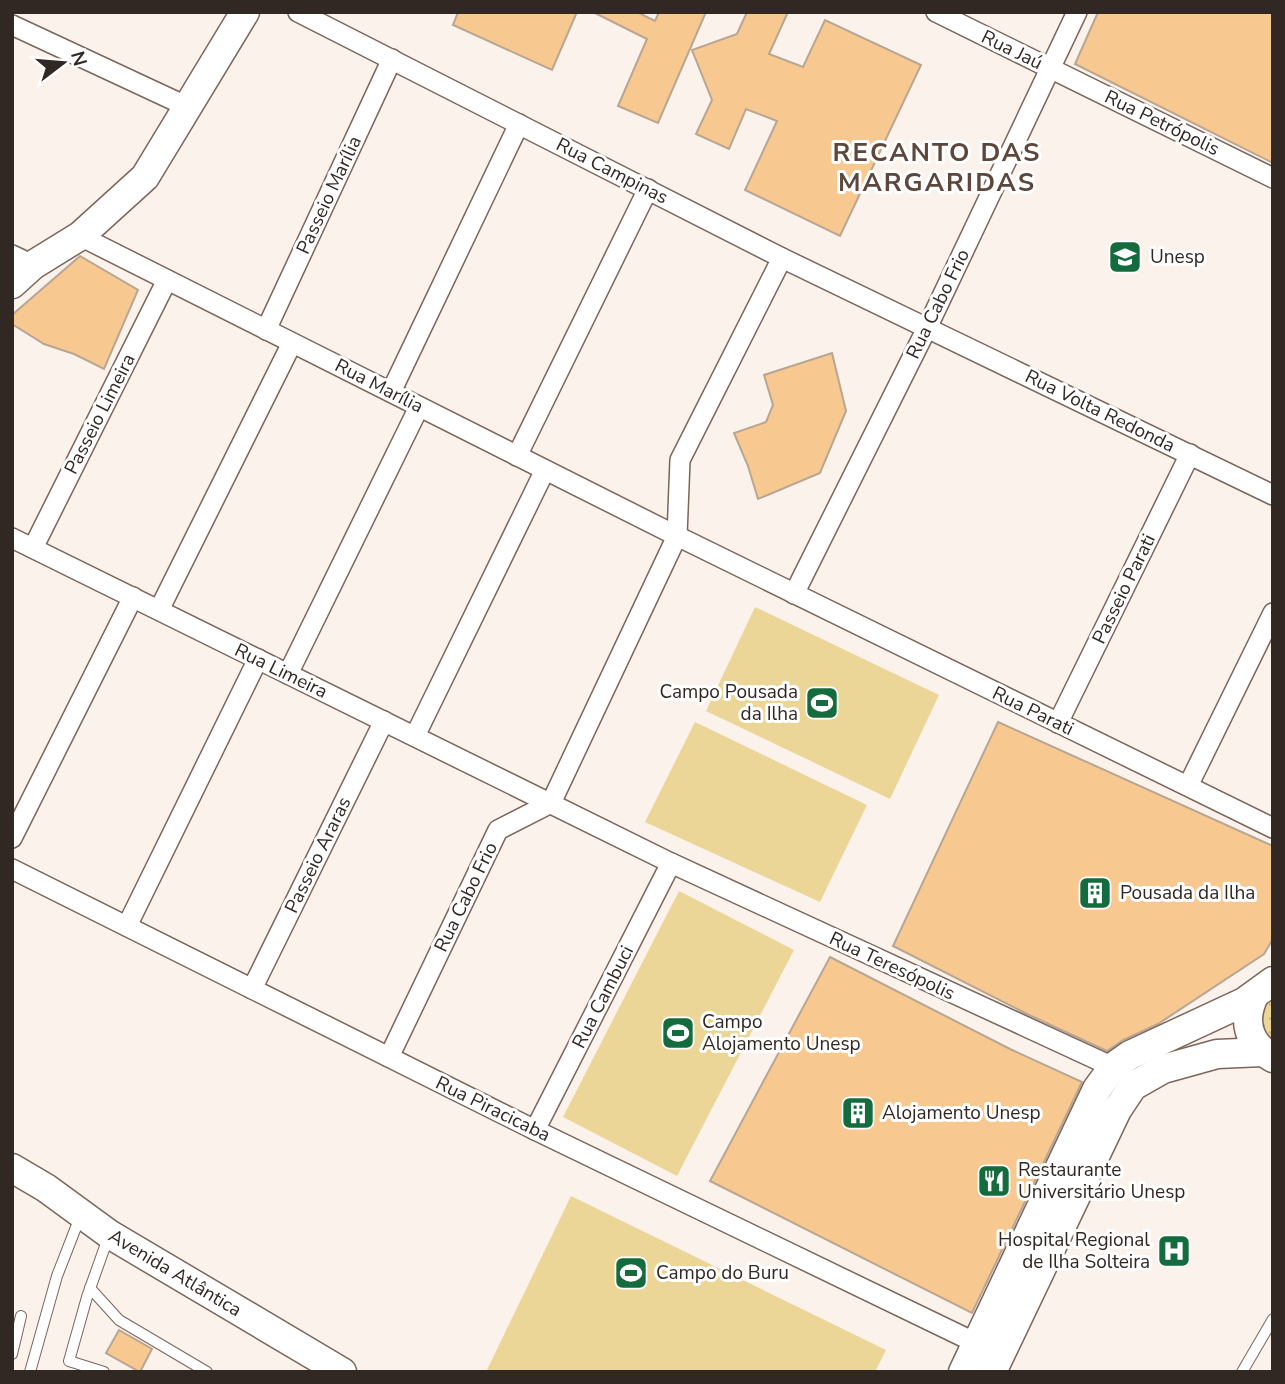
<svg xmlns="http://www.w3.org/2000/svg" width="1285" height="1384" viewBox="0 0 1285 1384" font-family="'Nunito Sans',sans-serif">
<style>
.grass{fill:url(#grass-dots)}
.pitch{fill:#ecd697}
.building{fill:#f8c891;stroke:#b8a692;stroke-width:2}
.lines{fill:none;stroke-linecap:round;stroke-linejoin:round}
.lane-casing{stroke:#7c655a;stroke-width:12}
.street-casing{stroke:#7c655a;stroke-width:22}
.secondary-casing{stroke:#7c655a;stroke-width:31}
.lane{stroke:#fff;stroke-width:10}
.street{stroke:#fff;stroke-width:19}
.secondary{stroke:#fff;stroke-width:28}
.labels{text-anchor:middle;dominant-baseline:central;stroke-width:6;stroke-linejoin:round;paint-order:stroke}
.street-label{font-size:19px;fill:#322823;stroke:#fff}
.poi-label{font-size:19px;fill:#322823;stroke:#fff;text-anchor:start}
.district-label{font-size:26px;font-weight:bold;letter-spacing:2px;fill:#5d473c;stroke:#fff}
</style>
<defs>
<pattern id="grass-dots" width="8" height="8" patternUnits="userSpaceOnUse" patternTransform="scale(1.75)"><rect width="8" height="8" fill="#ecd697"/><path d="M2 2h.1M6 6h.1" fill="none" stroke="#cbb882" stroke-width="1.8" stroke-linecap="round"/></pattern>
</defs>
<rect width="100%" height="100%" fill="#fcf2ec"/>
<!-- grass -->
<path class="grass" d="M1273,992V1043L1263,1033L1261,1008Z"/>
<!-- pitch -->
<g class="pitch">
<path d="M755,607L939,695L890,799L706,711Z"/>
<path d="M695,722L867,805L820,902L645,822Z"/>
<path d="M679,891L794,950L677,1176L563,1117Z"/>
<path d="M571,1196L886,1350L875,1372H486Z"/>
</g>
<!-- building -->
<g class="building">
<path d="M458,12H577L552,70L453,25Z"/>
<path d="M593,12H637L655,21L659,12H706L658,123L618,106L647,39Z"/>
<path d="M747,12H788L769,54L803,67L825,20L921,65L840,236L745,190L777,121L746,109L729,149L696,134L712,100L692,50L737,34Z"/>
<path d="M1098,12H1273V163L1075,64Z"/>
<path d="M80,256L138,290L104,369L74,354L44,344L12,324V315Z"/>
<path d="M832,353L846,411L820,473L758,499L748,466L734,433L766,422L773,405L764,375Z"/>
<path d="M998,722L1273,846V939L1264,954L1158,1024L1123,1040L1107,1051L1027,1014L893,946Z"/>
<path d="M830,957L1010,1049L1082,1082L972,1313L710,1181Z"/>
<path d="M119,1330L152,1349L140,1372L106,1353Z"/>
</g>
<g class="lines">
<defs>
<g id="lane">
<path d="M90,1288L119,1320L207,1372"/>
<path d="M12,1354L21,1316"/>
<path d="M30,1372L57,1276L80,1217"/>
<path d="M104,1372L69,1361L87,1297L108,1238"/>
<path d="M1242,1372L1273,1319"/>
</g>
<g id="street">
<path d="M298,12L782,258L1273,495"/>
<path d="M936,12L1273,178"/>
<path d="M12,25L188,107"/>
<path d="M80,236L677,536L1273,828"/>
<path d="M12,255L33,265"/>
<path d="M266,330L392,59"/>
<path d="M391,392L519,124"/>
<path d="M517,456L648,189"/>
<path d="M12,538L671,863L1113,1067"/>
<path d="M33,548L167,280"/>
<path d="M794,594L927,328L1077,12"/>
<path d="M159,610L292,343"/>
<path d="M288,674L419,407"/>
<path d="M1058,723L1190,454"/>
<path d="M415,736L545,470"/>
<path d="M1188,786L1273,613"/>
<path d="M12,838L133,597"/>
<path d="M12,869L535,1130L976,1343"/>
<path d="M127,926L258,659"/>
<path d="M252,989L384,721"/>
<path d="M389,1057L498,830L551,803L677,536L680,460L782,258"/>
<path d="M535,1130L671,863"/>
</g>
<g id="secondary">
<path d="M12,284L33,265L80,236L145,177L245,12"/>
<path d="M1254,996C1242,1021 1248,1044 1273,1058"/>
<path d="M12,1168L46,1188L109,1234L342,1372"/>
<path d="M963,1372L1097,1089L1113,1067L1130,1055L1244,1002L1273,981"/>
<path d="M992,1372L1117,1110L1133,1086L1163,1069L1217,1054L1263,1052"/>
</g>
</defs>
<!-- lane casing -->
<use href="#lane" class="lane-casing"/>
<!-- street casing -->
<use href="#street" class="street-casing"/>
<!-- secondary casing -->
<use href="#secondary" class="secondary-casing"/>
<!-- lane -->
<use href="#lane" class="lane"/>
<!-- street -->
<use href="#street" class="street"/>
<!-- secondary -->
<use href="#secondary" class="secondary"/>
</g>
<!-- icons -->
<defs>
<symbol id="university-square" viewBox="-11 -11 22 22"><rect x="-9" y="-9" width="18" height="18" rx="4" fill="#136b3e" stroke="#fff"/><path d="M0-5L7-2L0 1L-7-2ZM-4 1L0 2.5L4 1V4Q0 6-4 4Z" fill="#fff"/></symbol>
<symbol id="stadium-square" viewBox="-11 -11 22 22"><rect x="-9" y="-9" width="18" height="18" rx="4" fill="#136b3e" stroke="#fff"/><path d="M0-5a6.5 5 0 1 0 0 10a6.5 5 0 1 0 0-10ZM-3.5-1.8h7v3.6h-7Z" fill="#fff"/></symbol>
<symbol id="building-square" viewBox="-11 -11 22 22"><rect x="-9" y="-9" width="18" height="18" rx="4" fill="#136b3e" stroke="#fff"/><path d="M-4-6H4V6H1V3H-1V6H-4ZM-2.5-4.3h1.7v1.8h-1.7ZM.8-4.3h1.7v1.8H.8ZM-2.5-1h1.7V.8h-1.7ZM.8-1h1.7V.8H.8Z" fill="#fff"/></symbol>
<symbol id="restaurant-square" viewBox="-11 -11 22 22"><rect x="-9" y="-9" width="18" height="18" rx="4" fill="#136b3e" stroke="#fff"/><path d="M-5-6h1v4h1v-4h1v4h1v-4h1v5L-1.5 .5V6h-2V.5L-5-1ZM5-6V6H3V1.5H1.5Q1.5-4 5-6Z" fill="#fff"/></symbol>
<symbol id="hospital-square" viewBox="-11 -11 22 22"><rect x="-9" y="-9" width="18" height="18" rx="4" fill="#136b3e" stroke="#fff"/><path d="M-5-5h3v3.5h4V-5h3V5h-3V1.5h-4V5h-3Z" fill="#fff"/></symbol>
</defs>
<g fill-rule="evenodd">
<use href="#university-square" x="1106" y="238" width="38" height="38"/>
<use href="#stadium-square" x="803" y="684" width="38" height="38"/>
<use href="#building-square" x="1076" y="874" width="38" height="38"/>
<use href="#stadium-square" x="659" y="1014" width="38" height="38"/>
<use href="#building-square" x="839" y="1094" width="38" height="38"/>
<use href="#restaurant-square" x="975" y="1162" width="38" height="38"/>
<use href="#hospital-square" x="1155" y="1232" width="38" height="38"/>
<use href="#stadium-square" x="612" y="1254" width="38" height="38"/>
</g>
<g class="labels">
<!-- street labels -->
<g class="street-label">
<text transform="translate(1012 50) rotate(26)">Rua Jaú</text>
<text transform="translate(1162 123) rotate(26)">Rua Petrópolis</text>
<text transform="translate(612 171) rotate(27)">Rua Campinas</text>
<text transform="translate(329 195) rotate(-65)">Passeio Marília</text>
<text transform="translate(938 304) rotate(-64)">Rua Cabo Frio</text>
<text transform="translate(379 386) rotate(27)">Rua Marília</text>
<text transform="translate(1100 411) rotate(26)">Rua Volta Redonda</text>
<text transform="translate(100 414) rotate(-63)">Passeio Limeira</text>
<text transform="translate(1124 589) rotate(-64)">Passeio Parati</text>
<text transform="translate(281 671) rotate(26)">Rua Limeira</text>
<text transform="translate(1033 711) rotate(26)">Rua Parati</text>
<text transform="translate(318 855) rotate(-64)">Passeio Araras</text>
<text transform="translate(466 897) rotate(-64)">Rua Cabo Frio</text>
<text transform="translate(892 966) rotate(25)">Rua Teresópolis</text>
<text transform="translate(603 997) rotate(-63)">Rua Cambuci</text>
<text transform="translate(493 1109) rotate(26)">Rua Piracicaba</text>
<text transform="translate(175 1273) rotate(31)">Avenida Atlântica</text>
</g>
<!-- poi labels -->
<g class="poi-label">
<text x="1150" y="257">Unesp</text>
<text x="798" y="692" text-anchor="end">Campo Pousada<tspan x="798" dy="22">da Ilha</tspan></text>
<text x="1120" y="893">Pousada da Ilha</text>
<text x="702" y="1022">Campo<tspan x="702" dy="22">Alojamento Unesp</tspan></text>
<text x="882" y="1113">Alojamento Unesp</text>
<text x="1018" y="1170">Restaurante<tspan x="1018" dy="22">Universitário Unesp</tspan></text>
<text x="1150" y="1240" text-anchor="end">Hospital Regional<tspan x="1150" dy="22">de Ilha Solteira</tspan></text>
<text x="656" y="1273">Campo do Buru</text>
</g>
<!-- district labels -->
<g class="district-label">
<text x="937" y="152">RECANTO DAS<tspan x="937" dy="30">MARGARIDAS</tspan></text>
</g>
</g>
<!-- border -->
<rect width="1285" height="1384" fill="none" stroke="#322823" stroke-width="28"/>
<!-- north arrow -->
<g transform="translate(63 63) rotate(74)" stroke="#ffffff" stroke-width="5" paint-order="stroke">
<path d="M0-5L12 26L0 18L-12 26Z" fill="#322823"/>
<text y="-10" font-size="19" font-weight="bold" text-anchor="middle" fill="#322823">N</text>
</g>
</svg>
